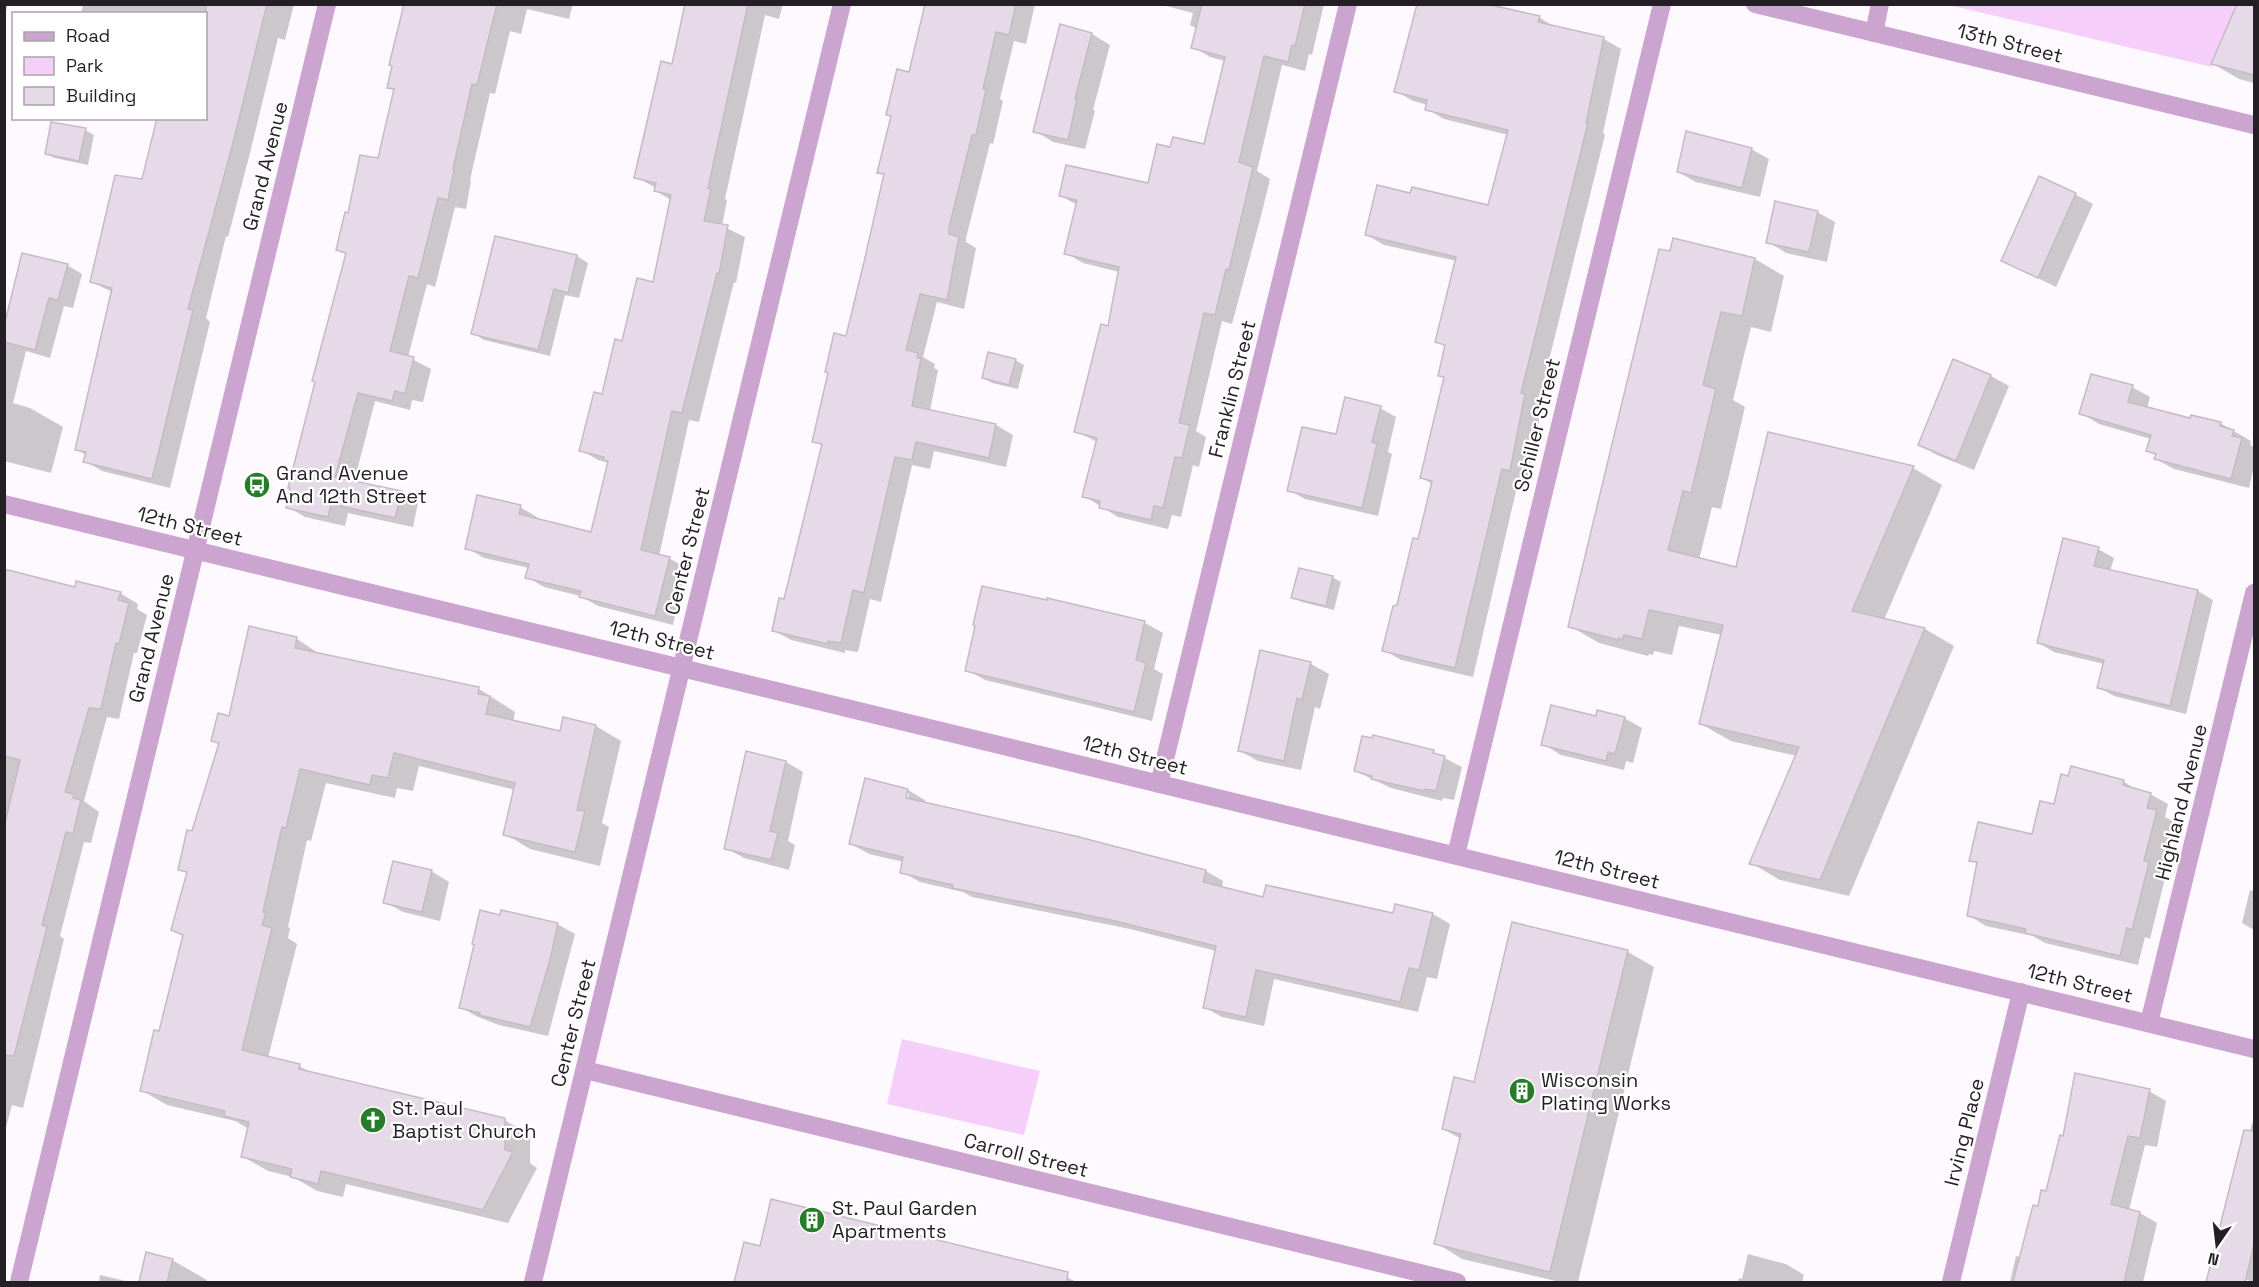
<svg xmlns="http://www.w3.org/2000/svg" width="2259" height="1287" viewBox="0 0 2259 1287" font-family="'Space Grotesk',sans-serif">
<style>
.green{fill:#f6cefa}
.shadow{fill:#0003;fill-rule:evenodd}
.building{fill:#e6dae8;stroke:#c6bac7;stroke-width:1.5}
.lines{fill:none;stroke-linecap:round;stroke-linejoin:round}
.minor{stroke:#cba4cf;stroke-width:18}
.labels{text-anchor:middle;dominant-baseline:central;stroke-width:4.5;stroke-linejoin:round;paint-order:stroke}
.street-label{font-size:20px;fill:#241f24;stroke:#fff}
.poi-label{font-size:20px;fill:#241f24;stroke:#fff;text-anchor:start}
</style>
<rect width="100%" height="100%" fill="#fef9fe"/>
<!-- green -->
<g class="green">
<path d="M1949,5H2239L2212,67Z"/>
<path d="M902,1039L1040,1071L1024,1135L887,1104Z"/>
</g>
<!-- shadow -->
<g class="shadow">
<path d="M4,4H8L4,18Z"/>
<path d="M83,4H294L285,40L278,38L250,153L228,237L226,236L206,318L210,322L170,488L102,471L85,461L86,455L76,449L112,292L92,282L143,181L206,118V14H81Z"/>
<path d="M406,4H573L569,19L527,9L521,34L510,31L495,94L490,93L470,180L471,181L466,209L455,207L435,287L427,284L408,357L431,369L423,402L412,400L410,410L375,401L354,482L401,493L418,503L413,527L348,513L345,526L305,517L288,507L347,255L337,250L349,215L379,160L395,91L389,87Z"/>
<path d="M686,4H783L779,19L765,15L725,199L727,200L722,226L745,237L736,283L734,282L699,422L689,420L659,556L669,558L686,568L673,625L598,606L580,596L544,587L527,577L529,568L484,558L467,548L520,507L537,517V520L592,533L609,463L598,460L581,450L623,343L654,284L671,200L656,191V188L636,177L673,65Z"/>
<path d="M927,4H1035L1026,44L1014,41L1000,99L1003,101L993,144L990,143L966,238V242L976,248L964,309L937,302L923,357L935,364L934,368L938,370L930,411L996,425L1013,435L1006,467L934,451L930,469L912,465L881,602L870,599L858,652L845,650V653L791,640L773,630L785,601L823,446L813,441L847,338L885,176L878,172L892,117L888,115L910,74Z"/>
<path d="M1158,4H1324L1312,55L1309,54L1305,71L1282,65L1257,171L1270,179L1262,212L1232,324L1222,321L1196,431L1206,437L1199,467L1193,465L1181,517L1172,515L1168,529L1118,517L1084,496L1097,442L1076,431L1109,328L1119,272L1083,263L1066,253L1077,205L1061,196L1149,185L1171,149L1205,146L1225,61L1210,57L1193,47L1197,29L1190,25L1193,13Z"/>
<path d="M2238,4H2254V83L2239,79L2213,64Z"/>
<path d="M1539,17L1556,28L1604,39L1621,49L1603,133L1605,135L1538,404L1542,406L1527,480L1519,478L1473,677L1401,660L1384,650L1419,541L1432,484L1422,478L1445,378L1439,375L1446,347L1437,341L1457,261L1384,245L1367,235L1412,195L1489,206L1508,135L1444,119L1427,109L1428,105L1413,101L1396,91Z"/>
<path d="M1061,26L1092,34L1110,45L1093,110L1095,111L1085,149L1053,142L1035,131Z"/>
<path d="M85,130L94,135L88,165L55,158L47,154Z"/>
<path d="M1751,149L1769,159L1760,197L1696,182L1678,172Z"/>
<path d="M2075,194L2093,204L2056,287L2003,261Z"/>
<path d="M1817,212L1835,222L1827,262L1786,253L1768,242Z"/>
<path d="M1674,240L1755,259L1784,276L1771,332L1751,327L1733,400L1745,407L1721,509L1712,507L1699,560L1737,569L1913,468L1942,485L1884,620L1925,629L1954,646L1849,896L1780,880L1751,863L1797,756L1731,741L1701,724L1722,635L1679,626L1672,655L1654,651L1653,655L1649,654L1648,656L1599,643L1570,626Z"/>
<path d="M577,256L588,263L579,298L565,295L550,356L484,340L473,333Z"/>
<path d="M67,265L82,274L73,308L64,306L50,358L26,351L13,403L30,408L63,427L51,473L4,461V330Z"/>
<path d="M1015,360L1024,365L1018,389L992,383L983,378Z"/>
<path d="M1954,361L1991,376L2009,386L1974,470L1937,455L1920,444Z"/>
<path d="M2132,387L2150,397L2147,408L2191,419L2220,423L2251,441L2250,445L2254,447V466L2249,488L2174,469L2156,459L2157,455L2148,451L2151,439L2099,424L2081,413Z"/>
<path d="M1380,408L1396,417L1388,452L1392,454L1378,516L1305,499L1289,490L1337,436Z"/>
<path d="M2098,549L2114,558L2110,571L2198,591L2213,600L2186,714L2114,696L2098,687L2104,664L2054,652L2039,643Z"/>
<path d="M1332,577L1341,582L1334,610L1302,602L1293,597Z"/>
<path d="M76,589L120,593L138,604L137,609L147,615L137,653H134L119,719L107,717L84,801L99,812L91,843L84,842L60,936L64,939L23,1108L12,1105L4,1135V724Z"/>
<path d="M1048,599L1145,623L1163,633L1154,669L1163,674L1152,721L985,680L967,670L1048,602Z"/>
<path d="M297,639L321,655L479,689L515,712L513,722L561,733L596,726L621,741L602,823L609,827L600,866L530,849L505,834L515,790L419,766L413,791L397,788L395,798L326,783L311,841L307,840L288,927L290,928L288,938L297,944L268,1058L299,1066L316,1075L504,1120L530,1134V1163L537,1168L508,1223L346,1184L343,1197L317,1191L293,1177L268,1171L242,1156L249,1129L235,1121L167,1105L141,1090L160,1033L184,936L172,929L188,874L180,869L193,833L220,745L213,741L230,718Z"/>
<path d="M1261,652L1311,664L1329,674L1320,709L1315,707L1301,770L1258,761L1240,751Z"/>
<path d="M1597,718H1624L1642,728L1633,763L1626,761L1624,770L1561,755L1543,744Z"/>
<path d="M1433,752L1462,767L1454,800L1443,798L1442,801L1391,788L1355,771Z"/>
<path d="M786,762L803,772L788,841L795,845L789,870L744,858L726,848Z"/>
<path d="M2072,768L2124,782L2141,792L2150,794L2168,804L2165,817L2174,822L2162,871L2166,874L2150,939L2145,937L2138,965L2045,943L2033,936L1986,926L1968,915L1978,864L1971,860L2033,836L2055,806L2069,778Z"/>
<path d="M908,790L925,800V804L1206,871L1223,881L1222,888L1264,899L1394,915L1433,914L1450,924L1437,979L1427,977L1418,1012L1274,979L1264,1026L1222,1017L1204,1007L1216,951L1130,929L972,897L963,892L920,882L902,872L904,862L869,854L851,844ZM906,793H909L906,806Z"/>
<path d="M431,871L449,882L440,921L403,912L385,902Z"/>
<path d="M2250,890L2254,891V930L2242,923Z"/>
<path d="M557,924L575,934L548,1036L499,1025L478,1017L460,1007Z"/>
<path d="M1628,952L1654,967L1578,1282H1560L1462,1259L1436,1243L1461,1139L1443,1129L1475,1084Z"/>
<path d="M2149,1091L2166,1101L2157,1147L2145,1145L2129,1210L2140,1213L2157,1223L2143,1282H2145H2010L2016,1256L2021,1257L2039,1208L2047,1193L2064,1138Z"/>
<path d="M2252,1123L2254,1124V1282L2229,1275L2237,1182Z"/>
<path d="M745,1244L761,1248L1054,1270L1076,1282H736Z"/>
<path d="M147,1254L172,1260L207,1280L206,1282H141Z"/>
<path d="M1748,1254L1786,1264L1804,1275L1802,1282H1738L1739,1278L1742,1279Z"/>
<path d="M100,1275L130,1282H99Z"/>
</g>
<!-- building -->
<g class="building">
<path d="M206,4H267L233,143L188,309L193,310L152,479L83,462L86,452L75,450L112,288L90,282L115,175L142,179L157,118H206Z"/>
<path d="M404,4H497L477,85L472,84L453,169L454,170L448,200L438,198L418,278L409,276L390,351L414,357L405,394L395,391L392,401L358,393L335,477L402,491L395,518L331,504L328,517L286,508L290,488H288L315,382L312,381L346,253L336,250L345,212L348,213L360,155L378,158L394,89L387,88L392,66L389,65Z"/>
<path d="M685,4H748L708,188L711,189L704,221L728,225L719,274L717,273L682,413L672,411L641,550L670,557L655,616L579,597L581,591L525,578L529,564L465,549L477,495L521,505L519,514L591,532L608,461L603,460L604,457L579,451L594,392L602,394L615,339L622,341L637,278L653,282L671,195L654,191L656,183L634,178L661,61L672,64Z"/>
<path d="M925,4H1016L1009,35L996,32L983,89L986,90L976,135H972L949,227V234L959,237L947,300L920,294L906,350L918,353L917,358H921L912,406L996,424L989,458L916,442L912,460L895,457L864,593L853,590L841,643L828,641V644L772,631L779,598L784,599L822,444L812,442L828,373L825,372L834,333L846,336L864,262L884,174L877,173L891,116L886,115L897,69L909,72Z"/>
<path d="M1202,4H1305L1295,46L1292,45L1288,62L1264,56L1239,162L1253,167L1245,202L1229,270L1226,269L1215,315L1204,313L1179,423L1190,425L1182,458L1175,457L1163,508L1154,506L1151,520L1099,508L1100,501L1082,497L1097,438L1074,432L1101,324L1108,326L1119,267L1064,254L1077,200L1059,196L1066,165L1148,183L1157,144L1170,147L1173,137L1204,144L1225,57L1191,48Z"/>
<path d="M1417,4H1486L1540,16L1538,22L1604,37L1586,123H1588L1521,393L1525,394L1510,471L1502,469L1455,668L1382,651L1393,606L1397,605L1413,538L1418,539L1432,481L1420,478L1444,377L1438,376L1445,345L1435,342L1456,257L1365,235L1377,185L1410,193L1412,187L1488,205L1508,130L1425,110L1427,100L1394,92Z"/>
<path d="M2237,4H2254V75L2211,64Z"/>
<path d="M1060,24L1092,33L1075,99H1077L1068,140L1033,132Z"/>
<path d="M51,122L86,128L79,161L45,154Z"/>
<path d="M1686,131L1752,148L1742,188L1677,172Z"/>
<path d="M2039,176L2076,193L2038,278L2001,261Z"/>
<path d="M1775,201L1818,211L1809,252L1766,243Z"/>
<path d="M495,236L577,255L568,293L554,289L538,350L471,334Z"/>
<path d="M1673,238L1755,258L1742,316L1721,312L1703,385L1716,389L1691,493L1683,491L1668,550L1736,567L1768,432L1914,466L1852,611L1925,628L1820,880L1749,864L1799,747L1699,724L1723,625L1649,610L1642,639L1624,635L1623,639L1619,638V640L1568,627L1659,249L1670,251Z"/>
<path d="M22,253L68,264L58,300L49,298L35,350L4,342V326Z"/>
<path d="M988,352L1016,359L1009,385L982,378Z"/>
<path d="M1953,359L1991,375L1956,461L1918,445Z"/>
<path d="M2091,374L2133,385L2128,402L2190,418L2191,415L2221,422L2220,426L2234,430L2232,436L2242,438L2231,479L2154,459L2156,454L2146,451L2151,435L2079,414Z"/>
<path d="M1345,397L1381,406L1372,442L1377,444L1362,508L1287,491L1302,427L1336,434Z"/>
<path d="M2063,538L2099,547L2094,566L2198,590L2170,706L2097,688L2104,660L2037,643Z"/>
<path d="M1299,568L1333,576L1326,606L1291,598Z"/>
<path d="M4,569L75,587L76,581L121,592L118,600L129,603L119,644L116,643L101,709L89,708L65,792L74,794L73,798L81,800L73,834L66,832L42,925L47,927L14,1056L4,1055V827L20,760L4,756Z"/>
<path d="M982,586L1047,600V598L1145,621L1136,660L1146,663L1134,712L965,671L975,626L973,625Z"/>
<path d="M249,626L297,637L295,648L479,687L478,694L490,696L486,714L560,731L563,717L596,725L577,810L585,811L575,852L503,835L515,783L394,753L388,778L372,775L370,785L300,769L286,828L282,827L263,912H266L262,925L272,928L242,1050L300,1064L299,1069L505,1118V1150L513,1152L483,1210L321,1171L318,1184L290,1177L292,1169L241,1157L249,1122L224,1116L225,1111L140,1091L154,1030L159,1031L183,935L171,930L187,872L178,870L187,830L192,831L219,743L211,741L218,713L229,716Z"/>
<path d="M1260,650L1311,662L1302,700L1297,698L1284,761L1238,751Z"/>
<path d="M1551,705L1596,716L1597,710L1625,717L1615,754L1608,752L1606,761L1541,745Z"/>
<path d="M1373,735L1434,750L1433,753L1445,756L1436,791L1425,789L1424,791L1371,779L1372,776L1354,771L1362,736L1372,738Z"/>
<path d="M746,751L786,761L770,831L778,833L771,860L724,849Z"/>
<path d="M2071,766L2124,780L2123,785L2151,793L2147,808L2157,810L2144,861L2149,862L2132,930L2127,928L2120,956L2025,933L2026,929L1967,916L1977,862L1969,861L1978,822L2032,834L2040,801L2054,804L2061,774L2068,776Z"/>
<path d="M865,778L908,789L906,798L1075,836L1206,870L1203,882L1263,897L1266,885L1393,913L1395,904L1433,913L1419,970L1409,968L1400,1002L1256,970L1246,1017L1203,1008L1216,946L1111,920L952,888L953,885L900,873L903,857L849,844Z"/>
<path d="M393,861L432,870L422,912L383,903Z"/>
<path d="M480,910L500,915L501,910L558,923L550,960L530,1027L479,1015L480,1013L459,1008L474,945L472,944Z"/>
<path d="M1512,922L1628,950L1550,1272L1434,1244L1461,1134L1442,1129L1454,1077L1474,1082Z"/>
<path d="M2075,1073L2150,1089L2140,1138L2128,1136L2111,1204L2140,1212L2124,1282H2013L2033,1205L2038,1206L2041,1190L2046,1191L2060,1135L2063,1136Z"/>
<path d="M2244,1130L2254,1131V1245L2245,1282H2206Z"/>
<path d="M771,1199L1068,1272L1067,1282H734L744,1242L760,1246Z"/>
<path d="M146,1252L173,1259L167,1282H139Z"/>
</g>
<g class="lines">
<!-- minor -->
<g class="minor">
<path d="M1755,4L2254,125"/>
<path d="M1874,33L1880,4"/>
<path d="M4,504L2254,1049"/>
<path d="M1159,784L1348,4"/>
<path d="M1456,855L1662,4"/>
<path d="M2149,1023L2254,593"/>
<path d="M585,1070L1457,1282"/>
<path d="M19,1282L327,4"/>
<path d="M533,1282L842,4"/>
<path d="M1951,1282L2021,992"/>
</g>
</g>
<!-- icons -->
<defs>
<symbol id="bus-disc" viewBox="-11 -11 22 22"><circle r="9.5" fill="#267c28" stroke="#fff"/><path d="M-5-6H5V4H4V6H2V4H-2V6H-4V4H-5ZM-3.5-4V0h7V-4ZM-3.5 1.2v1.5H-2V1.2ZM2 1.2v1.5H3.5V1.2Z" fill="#fff"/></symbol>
<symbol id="building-disc" viewBox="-11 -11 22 22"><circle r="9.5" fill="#267c28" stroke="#fff"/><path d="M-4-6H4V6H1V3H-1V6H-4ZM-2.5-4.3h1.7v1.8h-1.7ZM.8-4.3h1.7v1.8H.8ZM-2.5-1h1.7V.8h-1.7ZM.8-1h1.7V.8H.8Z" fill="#fff"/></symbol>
<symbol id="church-disc" viewBox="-11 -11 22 22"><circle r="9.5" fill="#267c28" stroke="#fff"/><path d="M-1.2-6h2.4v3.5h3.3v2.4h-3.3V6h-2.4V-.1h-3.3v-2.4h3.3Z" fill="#fff"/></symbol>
</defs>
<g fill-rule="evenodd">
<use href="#bus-disc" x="242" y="470" width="30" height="30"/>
<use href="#building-disc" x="1507" y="1076" width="30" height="30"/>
<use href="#church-disc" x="358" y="1105" width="30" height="30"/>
<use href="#building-disc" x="797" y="1205" width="30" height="30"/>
</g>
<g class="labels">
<!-- street labels -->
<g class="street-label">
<text transform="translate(2010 43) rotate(14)">13th Street</text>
<text transform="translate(265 166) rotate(-76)">Grand Avenue</text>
<text transform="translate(1232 389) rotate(-76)">Franklin Street</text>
<text transform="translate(1537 425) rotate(-76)">Schiller Street</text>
<text transform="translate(190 526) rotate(14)">12th Street</text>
<text transform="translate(687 551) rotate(-76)">Center Street</text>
<text transform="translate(151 638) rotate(-76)">Grand Avenue</text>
<text transform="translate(662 640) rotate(14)">12th Street</text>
<text transform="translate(1135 755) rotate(14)">12th Street</text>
<text transform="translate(2181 802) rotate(-76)">Highland Avenue</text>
<text transform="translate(1607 869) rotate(14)">12th Street</text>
<text transform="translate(2080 983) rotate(14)">12th Street</text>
<text transform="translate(573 1023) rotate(-76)">Center Street</text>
<text transform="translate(1964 1132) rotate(-76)">Irving Place</text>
<text transform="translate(1026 1155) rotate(14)">Carroll Street</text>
</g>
<!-- poi labels -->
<g class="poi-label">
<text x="276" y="473">Grand Avenue<tspan x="276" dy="23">And 12th Street</tspan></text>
<text x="1541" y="1080">Wisconsin<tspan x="1541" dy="23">Plating Works</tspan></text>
<text x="392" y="1108">St. Paul<tspan x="392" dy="23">Baptist Church</tspan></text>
<text x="832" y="1208">St. Paul Garden<tspan x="832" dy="23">Apartments</tspan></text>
</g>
</g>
<!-- border -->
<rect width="2259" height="1287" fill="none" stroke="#241f24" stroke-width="12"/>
<!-- legend -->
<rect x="12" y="12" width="195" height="108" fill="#ffffff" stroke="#a7a5a7" stroke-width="1.5"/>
<rect x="24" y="32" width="30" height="9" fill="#cba4cf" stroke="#a7a5a7" stroke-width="1.5"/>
<text x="66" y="42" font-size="18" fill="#241f24">Road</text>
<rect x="24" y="57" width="30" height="18" fill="#f6cefa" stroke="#a7a5a7" stroke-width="1.5"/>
<text x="66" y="72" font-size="18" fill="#241f24">Park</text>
<rect x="24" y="87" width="30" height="18" fill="#e6dae8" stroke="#a7a5a7" stroke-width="1.5"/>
<text x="66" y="102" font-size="18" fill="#241f24">Building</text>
<!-- north arrow -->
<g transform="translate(2217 1245) rotate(194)" stroke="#ffffff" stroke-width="4.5" paint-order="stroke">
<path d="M0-4.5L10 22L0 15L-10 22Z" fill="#241f24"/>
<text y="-9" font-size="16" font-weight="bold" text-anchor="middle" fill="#241f24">N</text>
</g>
</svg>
